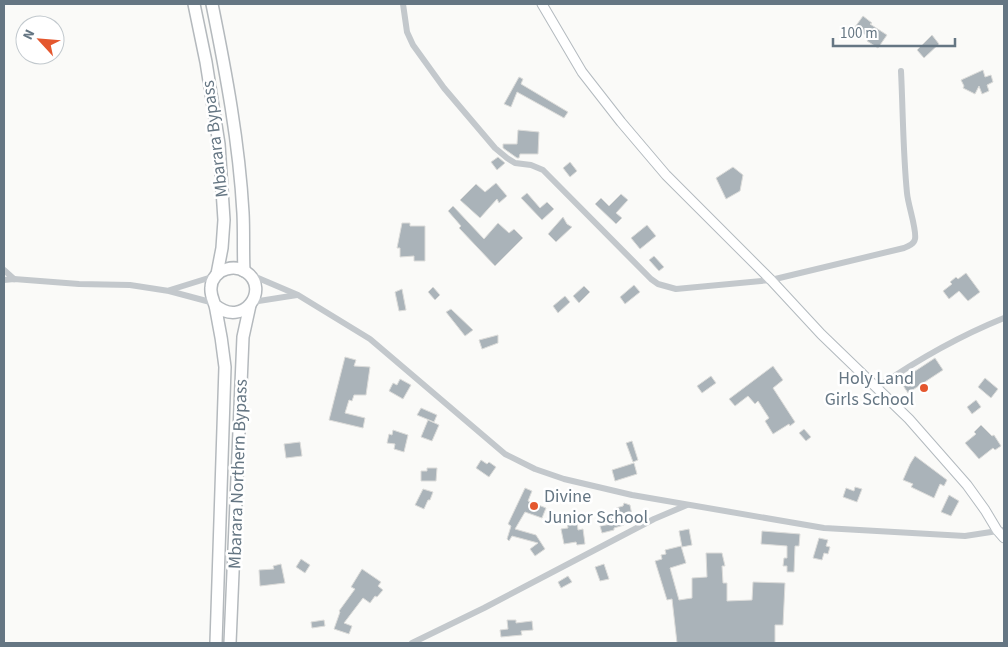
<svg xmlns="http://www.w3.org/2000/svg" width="1008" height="647" viewBox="0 0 1008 647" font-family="'Source Sans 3',sans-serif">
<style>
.building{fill:#aab3b9;stroke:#dcdcda}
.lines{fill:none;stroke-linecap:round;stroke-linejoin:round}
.secondary-casing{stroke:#b3babf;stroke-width:11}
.highway-casing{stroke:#b4b9bd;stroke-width:14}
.street{stroke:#c3c8cc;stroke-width:6}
.secondary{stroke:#fff;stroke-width:9}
.highway{stroke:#fff;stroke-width:11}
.poi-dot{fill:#e4572e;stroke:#fff;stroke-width:2}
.labels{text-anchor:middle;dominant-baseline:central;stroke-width:5;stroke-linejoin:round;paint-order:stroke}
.street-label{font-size:18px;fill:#657683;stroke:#fff}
.poi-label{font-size:18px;fill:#657683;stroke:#fff;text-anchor:end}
</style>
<rect width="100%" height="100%" fill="#fafaf8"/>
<!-- building -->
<g class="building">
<path d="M863,16L872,23L870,24L887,35L878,48L867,41L869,38L855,27Z"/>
<path d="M932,35L939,44L924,58L917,50Z"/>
<path d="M983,70L985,77L991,75L993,82L987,85L989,91L982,94L979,86L975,94L963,88L964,86L961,80Z"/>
<path d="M519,77L523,79L521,84L568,112L564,118L517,92L511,107L504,104Z"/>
<path d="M518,130L539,132L538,154H520L519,158H517L503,148V144H517Z"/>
<path d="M498,157L505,163L497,170L491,162Z"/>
<path d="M570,162L577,171L570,177L563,168Z"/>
<path d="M733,167L743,175L740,191L726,199L716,178Z"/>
<path d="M496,183L507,196L499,203L497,199L480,218L460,200L476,184L485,192Z"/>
<path d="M527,193L540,208L547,202L554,209L542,220L521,198Z"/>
<path d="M621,194L628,200L616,213L622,218L616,224L595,204L601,198L609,206Z"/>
<path d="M453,206L484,239L498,223L509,233L514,229L523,238L495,266L459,228L461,226L448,211Z"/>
<path d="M563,217L567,224L572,227L556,242L548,234Z"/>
<path d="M402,223H410V226H425V261H414V256L400,257V248H397Z"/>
<path d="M647,225L656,236L640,249L631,238Z"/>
<path d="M654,256L664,267L659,271L649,260Z"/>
<path d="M966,273L980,292L968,301L959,291L949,299L943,291L952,284L950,282L956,277L958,279Z"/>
<path d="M634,285L640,292L625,304L620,297Z"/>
<path d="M584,286L590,292L579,303L573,296Z"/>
<path d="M433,287L440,295L435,300L428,292Z"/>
<path d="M402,289L406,310L399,311L395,292Z"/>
<path d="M565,296L570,302L558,313L553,306Z"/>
<path d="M451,309L473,330L465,336L446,312Z"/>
<path d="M498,335V343L482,349L479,340Z"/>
<path d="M345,357L356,360L354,366L370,367L366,395H354L352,401L349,400L345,413L365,418L363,428L329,420Z"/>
<path d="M935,358L943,370L908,393L900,381Z"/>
<path d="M773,366L783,380L773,388L795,422L790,426L789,424L773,434L765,421L769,418L758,401L755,404L748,396L735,406L729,399Z"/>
<path d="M711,376L716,383L702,393L697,386Z"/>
<path d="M985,378L998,389L991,398L978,387Z"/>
<path d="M400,379L411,385L403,399L389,391L393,383L397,385Z"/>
<path d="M976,400L981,407L972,414L967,407Z"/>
<path d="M421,408L437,415L434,422L417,415Z"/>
<path d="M428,420L439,425L432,441L421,437Z"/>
<path d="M981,425L992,436L994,435L1001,446L995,450L993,448L979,459L965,443L976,434L974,432Z"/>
<path d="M804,429L811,437L806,441L799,433Z"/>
<path d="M393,430L408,435L404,452L394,449L395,444L387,443L389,434L392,435Z"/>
<path d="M632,441L638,460L633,462L626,443Z"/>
<path d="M300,442L302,456L286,458L284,444Z"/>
<path d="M915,456L947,480L944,486L940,484L934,498L911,487L913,484L903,480L910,464Z"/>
<path d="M481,460L487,464L489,462L496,467L489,477L476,468Z"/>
<path d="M634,463L637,474L615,481L612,470Z"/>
<path d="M427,468H437L436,481H421V471H427Z"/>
<path d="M855,487L862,489L857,502L843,497L846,488L854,491Z"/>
<path d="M525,488L532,491L528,501L546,508L542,518L525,512L515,529L536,535L545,549L535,556L530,549L538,543L512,536L509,541L507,539L511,526L508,524Z"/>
<path d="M423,489L433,492L430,500H428L424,509L415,505Z"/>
<path d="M949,495L959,501L951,516L941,512Z"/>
<path d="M624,503L630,505L632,515L629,522L623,520L624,525L614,528V530L602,533L600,526L612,524L610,514L613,513L616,508L623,506Z"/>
<path d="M577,522L578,530L583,529L585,544L577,545L576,542L564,544L561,529L568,528L567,523Z"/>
<path d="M689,529L692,545L682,547L679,531Z"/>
<path d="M762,531L800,534L799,546H795L794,572H787V566H783L784,558H787V546L761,544Z"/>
<path d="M819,538L828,540L826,546L830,547L828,554L824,553L822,560L813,558Z"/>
<path d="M681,546L686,563L670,568L679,600L692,598V578L707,577L706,553H722L725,566H722L723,583H727V601L752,600L753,582L785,583L783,625H775V643H677L672,599L667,600L655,561L662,559L661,555L666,554L665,550Z"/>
<path d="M301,559L310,565L305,573L296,567Z"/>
<path d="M281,564L285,583L260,586L259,570L274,569L273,566Z"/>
<path d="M604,564L609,579L600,581L595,567Z"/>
<path d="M362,569L381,582L378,586L383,590L377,597L375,596L370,603L363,598L344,623L352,626L349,634L334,629L340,612L339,611L355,589L351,587Z"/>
<path d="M568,576L572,582L561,588L558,582Z"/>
<path d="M324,620L325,626L312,628L311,622Z"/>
<path d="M507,620H516V623L532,621L533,630L521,631L522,635L501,637L500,630L508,629Z"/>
</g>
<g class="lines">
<defs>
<path id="secondary" d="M542,4L582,72L621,122L666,175L771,280L821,334L909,419L967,485L985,510L997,530L1004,538"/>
<g id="highway">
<path d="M194,4L206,62L219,144L224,220L222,248L217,274"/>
<path d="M212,4C226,73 239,142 243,213C244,232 243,251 244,271"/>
<path d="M215,305C243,329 271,289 246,272C240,268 233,267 227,269C218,271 211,279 211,288C210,296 215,302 216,310C220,329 223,348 225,367L216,643"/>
<path d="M230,643L243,337L250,305"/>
</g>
</defs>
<!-- secondary casing -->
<use href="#secondary" class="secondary-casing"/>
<!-- highway casing -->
<use href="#highway" class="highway-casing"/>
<!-- street -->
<g class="street">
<path d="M403,4L407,32L413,45L444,88L495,148L507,158L515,163L531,165L543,170L651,279L658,284L676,289L771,280L904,248C909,246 914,244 915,239C917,230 908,205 907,193C903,153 903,112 901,71"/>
<path d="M4,270L14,279"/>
<path d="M251,275L298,295L370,339L505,454L535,469L564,479L632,495L824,528L965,536L1004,530"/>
<path d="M4,280L14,279L79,284L130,285L169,291L214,303"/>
<path d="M170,290L215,276"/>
<path d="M252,302L297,295"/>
<path d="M878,387C920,358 957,337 1004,318"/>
<path d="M412,643L484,608L654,519L687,505"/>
</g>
<!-- secondary -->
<use href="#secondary" class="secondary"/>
<!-- highway -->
<use href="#highway" class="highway"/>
</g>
<!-- markers -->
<g class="poi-dot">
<circle cx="924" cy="388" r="5"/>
<circle cx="534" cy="506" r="5"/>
</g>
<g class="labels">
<!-- street labels -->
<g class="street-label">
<text transform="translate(215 139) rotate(-97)">Mbarara Bypass</text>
<text transform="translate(238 474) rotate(-88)">Mbarara Northern Bypass</text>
</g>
<!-- poi labels -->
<g class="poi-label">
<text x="914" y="378">Holy Land<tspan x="914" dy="21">Girls School</tspan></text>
<text x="544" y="496" text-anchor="start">Divine<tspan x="544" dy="21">Junior School</tspan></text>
</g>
</g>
<!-- border -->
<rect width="1008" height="647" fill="none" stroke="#657683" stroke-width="10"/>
<!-- north arrow -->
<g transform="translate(40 40) rotate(296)"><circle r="24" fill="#ffffff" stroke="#c1c8cd"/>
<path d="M0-4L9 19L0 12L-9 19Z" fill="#e4572e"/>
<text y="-8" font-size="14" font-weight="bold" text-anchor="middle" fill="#657683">N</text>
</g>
<!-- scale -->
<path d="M833 38v8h122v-8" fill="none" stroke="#657683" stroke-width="2.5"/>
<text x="840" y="38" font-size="15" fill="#657683" stroke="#ffffff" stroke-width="4" paint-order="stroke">100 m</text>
</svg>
